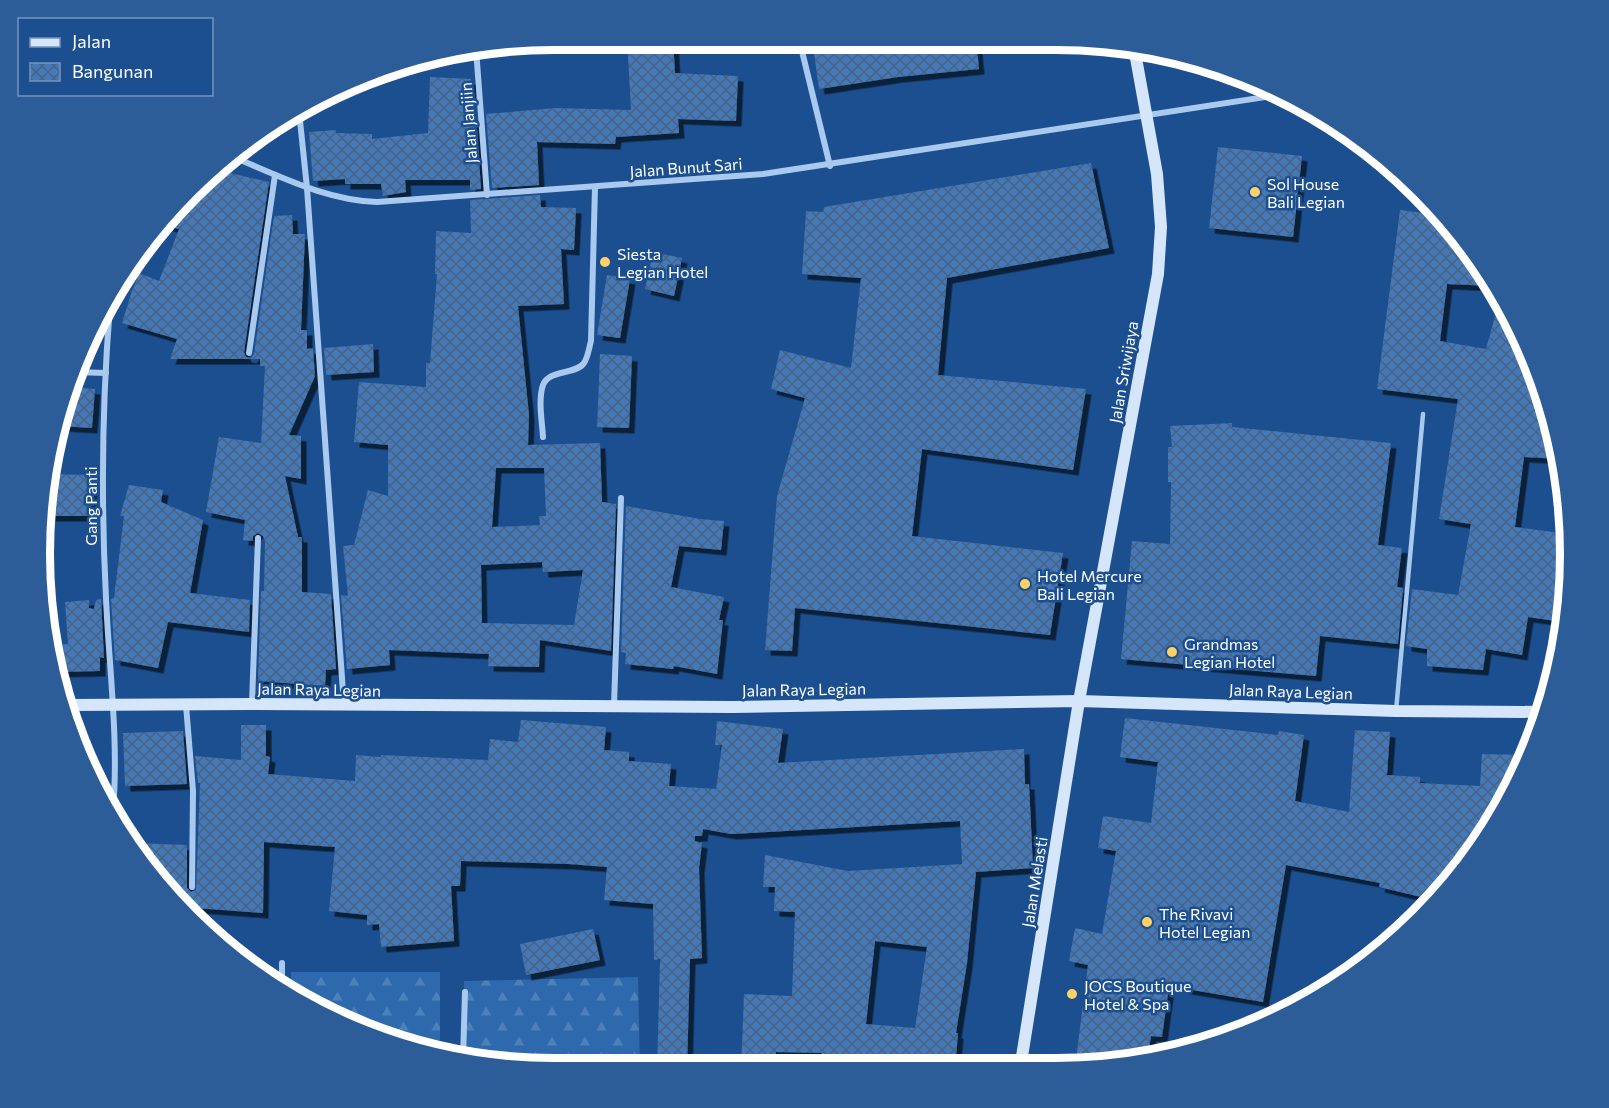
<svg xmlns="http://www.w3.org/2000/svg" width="1609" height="1108" viewBox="0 0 1609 1108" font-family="Commissioner,sans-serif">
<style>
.forest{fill:url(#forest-firs)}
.building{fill:url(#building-cross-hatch);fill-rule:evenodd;filter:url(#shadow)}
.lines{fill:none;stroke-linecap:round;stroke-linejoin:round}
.lane{stroke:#a9c9ee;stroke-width:4.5}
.street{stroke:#a9c9ee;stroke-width:6}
.secondary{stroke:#d6e6fa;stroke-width:12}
.poi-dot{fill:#ffd166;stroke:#1b4f8f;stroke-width:2}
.labels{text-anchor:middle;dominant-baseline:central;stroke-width:5;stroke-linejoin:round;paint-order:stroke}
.street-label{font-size:16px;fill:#fff;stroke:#1b4f8f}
.poi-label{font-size:16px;fill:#fff;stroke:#1b4f8f;text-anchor:start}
.rim{fill:none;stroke:#fff;stroke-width:8}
</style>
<defs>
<pattern id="forest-firs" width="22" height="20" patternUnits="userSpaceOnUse" patternTransform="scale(1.5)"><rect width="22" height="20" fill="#2e69ad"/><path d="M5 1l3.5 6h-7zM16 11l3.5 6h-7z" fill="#4d80b9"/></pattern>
<pattern id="building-cross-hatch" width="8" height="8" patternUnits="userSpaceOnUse" patternTransform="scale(1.5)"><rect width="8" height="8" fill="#4478b7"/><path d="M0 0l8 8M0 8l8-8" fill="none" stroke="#486282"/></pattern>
<filter id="shadow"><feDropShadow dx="5.5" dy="5.5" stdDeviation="0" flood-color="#0009"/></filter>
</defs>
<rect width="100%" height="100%" fill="#1b4f8f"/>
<!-- forest -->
<g class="forest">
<path d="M291,972H440V1055L357,1030L291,995Z"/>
<path d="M638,977L640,1069H554L466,1060L464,981Z"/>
</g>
<!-- building -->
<g class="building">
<path d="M627,39H673L675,73L738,76L736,121L678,119L679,133L616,137L615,144L537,142L539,185L492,188L486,114L555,108L631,110Z"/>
<path d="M812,39H976L979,69L898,77L819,89Z"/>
<path d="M430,77L471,79L469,115H476L481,189L470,190V180H405L406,192L383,196L381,184H345V179L313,181L309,132L336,130V133L372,134V139L428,133Z"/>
<path d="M1218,147L1302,156L1293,237L1209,228Z"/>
<path d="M1091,163L1109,248L947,278L938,375L1086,389L1073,470L922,449L912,536L1063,553L1050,635L795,608L792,651L765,650L777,496L805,398L771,389L780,350L851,368L861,278L802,274L806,211L823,212L824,207Z"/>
<path d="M217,170L269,182L244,352L246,357L251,358L254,354L274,216L292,215L293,234H305L301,330H307V349L313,348L315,376L289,435L301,436V479L285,476L298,537H302V592L331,594L336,669L326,670L325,686L258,681L261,591H264L265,542L263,536L258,533L253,536V541L243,540L245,520L206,512L219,437L261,443L265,366H260V359H170L177,339L122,323L132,291L139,273L159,281L179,229L161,224L167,215Z"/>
<path d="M540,195L541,207L576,208L574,250L561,249L564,304L518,306L529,415L528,445L600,443L602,502L616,504L611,651L540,640L539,667L488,666L489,654L389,650L390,665L347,669L341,595L348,596L343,546L354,545L368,490L388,496V445L354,442L359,382L426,387V363H430L437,274H435L436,231L471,233L470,200ZM496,468H544L546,516H539L540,525L492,527ZM542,562L543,572L583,570L574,625L482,623L481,565Z"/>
<path d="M1400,210L1440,215L1483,268L1493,286L1447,284L1440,341L1486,349L1500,298L1531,357L1560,454L1561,459L1524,457L1515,527L1568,534L1570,554L1563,622L1528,617L1522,655L1486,649L1483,670L1427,666V649L1406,646L1412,589L1458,595L1471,524L1439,519L1458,399L1377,389Z"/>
<path d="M653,252L682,258L674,296L645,289Z"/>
<path d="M607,275L630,279L620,338L597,335Z"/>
<path d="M373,344L374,372L326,375L324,348Z"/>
<path d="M600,354L632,356L629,428L597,427Z"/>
<path d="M70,387L95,389L92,428L60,426Z"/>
<path d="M1232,423V427L1391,443L1378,545L1402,548L1397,587L1403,588L1398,644L1320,636L1316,676L1121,659L1132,541L1170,544L1171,482H1168V447H1172L1170,426Z"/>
<path d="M47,474L92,475L91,516H44L43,487Z"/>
<path d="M129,485L163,490L161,502L203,520L190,593L250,600L249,632L168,622L158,668L115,660L111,599L114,598L124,516H120Z"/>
<path d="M626,506L700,519L724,521L721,550L679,546L671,587L724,597L719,620H723L717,674L674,666L673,669L625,664L626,653L621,652Z"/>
<path d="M101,599L104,658L100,657V671L55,672L49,654V644H68L65,602L89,600V608L94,609L96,600Z"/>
<path d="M1125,718L1278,735L1279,731L1304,735L1295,801L1349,812L1355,730L1390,732L1387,775L1420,777V783L1480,786L1482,754L1529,755L1483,840L1434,900L1379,887L1380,883L1286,865L1263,1002L1169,986L1162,1037L1151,1036L1147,1060L1136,1061L1113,1057V1063L1075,1067L1088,965L1069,961L1075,928L1102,934L1116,851L1098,848L1103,816L1151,823L1158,762L1120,757Z"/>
<path d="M521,720L606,727L604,750L629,752V761L671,764L669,786L716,789L722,745H715L717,721L783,729L778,763L1024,749L1025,784H1029L1033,868L976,872L967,963L956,1033H958L955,1069H902L821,1061L822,1053L776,1052L775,1069H741L744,994L792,996L795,912L774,911L775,887H763L765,855L848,871L962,864L960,821L731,834L703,829L702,836H695V841L702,843L699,868L702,958L690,959L687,1069H657L660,959L654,960L653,904L604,900L607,867L569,864L461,861L460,886H451L454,941L381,947L379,924L367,925V915L329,911L335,847L264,842L263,913L182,907L136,843L187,845V888L191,892L196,890L200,783H198L195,756L241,760V725H266V756L270,757L268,774L355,781L356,755L381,757V755L488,760L490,739L518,742ZM875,941L927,947L915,1028L866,1024Z"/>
<path d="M183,731L187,784L125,786L123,733Z"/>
<path d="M593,929L600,960L526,975L520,944Z"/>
</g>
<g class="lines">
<!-- lane -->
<path class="lane" d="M1396,711L1423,414"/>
<!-- street -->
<g class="street">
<path d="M799,39L830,166"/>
<path d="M476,49L487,195"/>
<path d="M299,111L307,188L344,706"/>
<path d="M233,157C280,176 325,200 377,202L763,174L1285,94"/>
<path d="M110,306C102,403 101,501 106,598C109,669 119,740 113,811"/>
<path d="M249,353L275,175"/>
<path d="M74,372L106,373"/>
<path d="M543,437C542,421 538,400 543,385C549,369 576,375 584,363C588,357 589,348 591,341L595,187"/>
<path d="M252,703L258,538"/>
<path d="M186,705L193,791L192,887"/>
<path d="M614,706L621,498"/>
<path d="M282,990V963"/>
<path d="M463,1060L465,992"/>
</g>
<!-- secondary -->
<g class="secondary">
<path d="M66,705L252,704L733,707L1079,701L1396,711L1543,712"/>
<path d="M1020,1069L1079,701L1158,274L1161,227L1157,174L1134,47"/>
</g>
</g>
<!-- markers -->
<g class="poi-dot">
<circle cx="1255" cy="192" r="6"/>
<circle cx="605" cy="262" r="6"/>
<circle cx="1025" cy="584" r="6"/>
<circle cx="1172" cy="652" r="6"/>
<circle cx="1147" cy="922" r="6"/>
<circle cx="1072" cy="994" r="6"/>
</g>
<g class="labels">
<!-- street labels -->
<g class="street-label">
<text transform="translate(468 123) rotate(-94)">Jalan Janjiin</text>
<text transform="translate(686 167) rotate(-4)">Jalan Bunut Sari</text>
<text transform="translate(1123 372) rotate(-80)">Jalan Sriwijaya</text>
<text transform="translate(90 506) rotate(-90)">Gang Panti</text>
<text transform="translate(319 689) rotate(1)">Jalan Raya Legian</text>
<text transform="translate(804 689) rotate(-1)">Jalan Raya Legian</text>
<text transform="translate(1291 691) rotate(2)">Jalan Raya Legian</text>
<text transform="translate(1034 882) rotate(-81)">Jalan Melasti</text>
</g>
<!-- poi labels -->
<g class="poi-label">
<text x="1267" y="183">Sol House<tspan x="1267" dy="18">Bali Legian</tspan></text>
<text x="617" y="253">Siesta<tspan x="617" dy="18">Legian Hotel</tspan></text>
<text x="1037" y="575">Hotel Mercure<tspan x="1037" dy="18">Bali Legian</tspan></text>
<text x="1184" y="643">Grandmas<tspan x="1184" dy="18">Legian Hotel</tspan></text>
<text x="1159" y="913">The Rivavi<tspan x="1159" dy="18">Hotel Legian</tspan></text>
<text x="1084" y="985">JOCS Boutique<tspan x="1084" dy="18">Hotel &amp; Spa</tspan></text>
</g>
</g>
<!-- crop -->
<path d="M0 0H1609V1108H0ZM554 50H1056A504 504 0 0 1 1560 554V554A504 504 0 0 1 1056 1058H554A504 504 0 0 1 50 554V554A504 504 0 0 1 554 50Z" fill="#2d5d98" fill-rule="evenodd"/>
<path class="rim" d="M554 50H1056A504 504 0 0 1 1560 554V554A504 504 0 0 1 1056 1058H554A504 504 0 0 1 50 554V554A504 504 0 0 1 554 50Z"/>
<!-- legend -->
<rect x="18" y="18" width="195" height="78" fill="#1b4f8f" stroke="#7695bc" stroke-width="1.5"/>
<rect x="30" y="38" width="30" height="9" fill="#d6e6fa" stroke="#7695bc" stroke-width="1.5"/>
<text x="72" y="48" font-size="18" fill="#ffffff">Jalan</text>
<rect x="30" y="63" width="30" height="18" fill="url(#building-cross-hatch)" stroke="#7695bc" stroke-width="1.5"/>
<text x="72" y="78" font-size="18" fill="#ffffff">Bangunan</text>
</svg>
